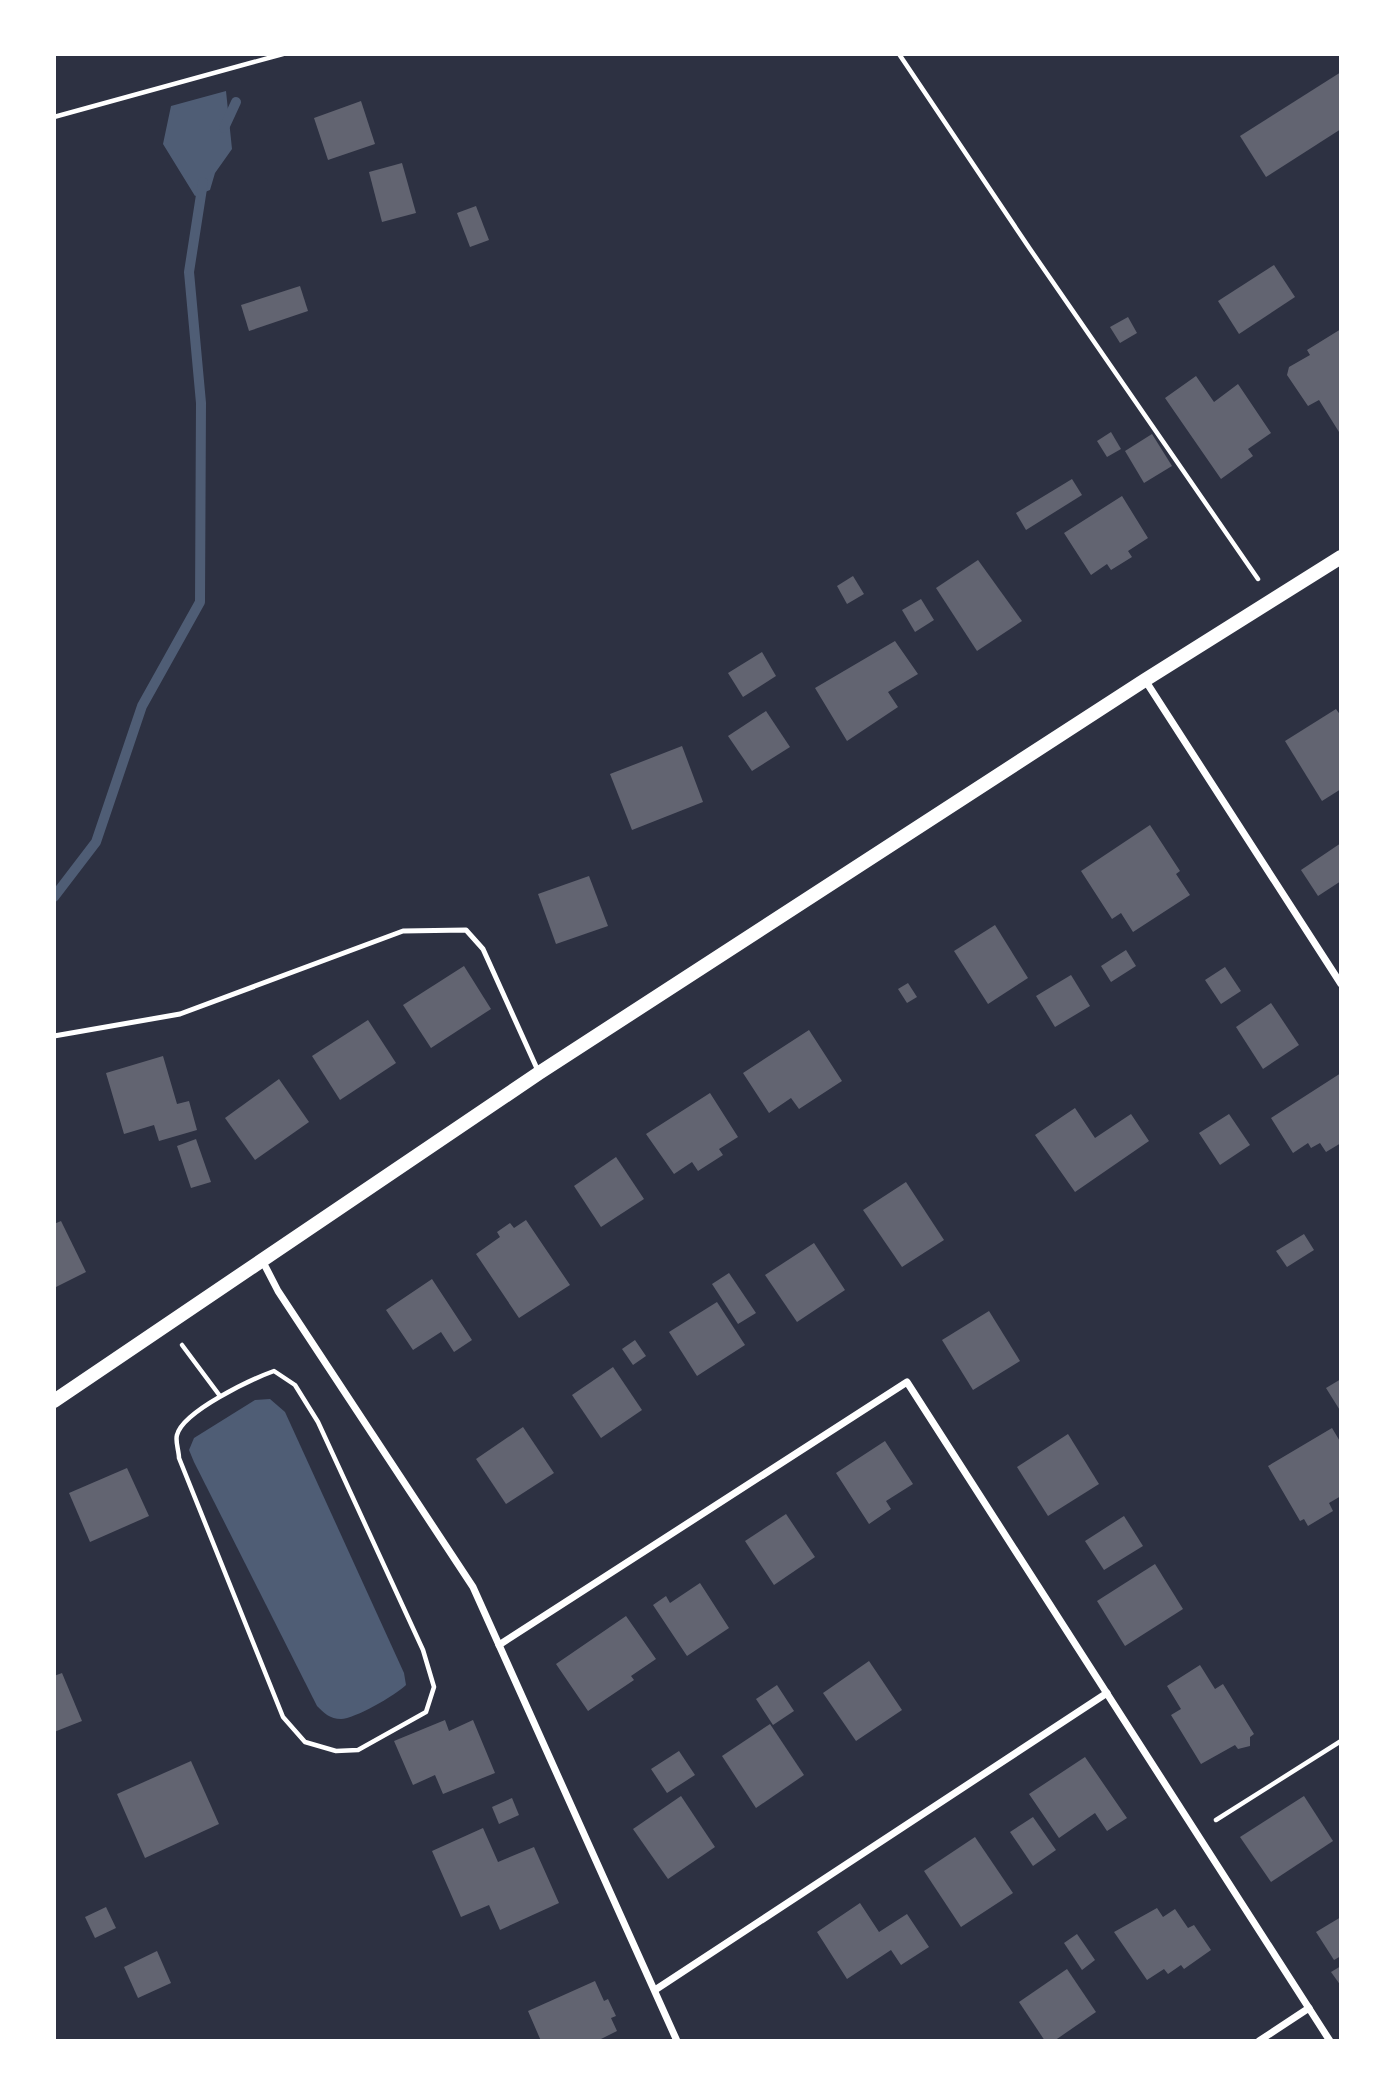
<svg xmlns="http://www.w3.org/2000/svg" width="1395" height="2095" viewBox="0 0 1395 2095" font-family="'IBM Plex Sans',sans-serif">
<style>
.water{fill:#4f5d75}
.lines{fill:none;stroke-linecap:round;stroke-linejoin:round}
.stream{stroke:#4f5d75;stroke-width:10}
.building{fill:#626471}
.path{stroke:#fff;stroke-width:4.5}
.service{stroke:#fff;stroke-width:5}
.minor{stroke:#fff;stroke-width:7}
.secondary{stroke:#fff;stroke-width:14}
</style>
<rect width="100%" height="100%" fill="#2d3142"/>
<!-- water -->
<g class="water">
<path d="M226,91L232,149L215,173L210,190L195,196L163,144L171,106Z"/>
<path d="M270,1399L285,1412L404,1673L406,1685C396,1695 354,1719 341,1719C330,1719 324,1713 317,1706L194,1462L189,1450L194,1438L255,1400Z"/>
</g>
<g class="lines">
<!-- stream -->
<g class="stream">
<path d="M224,128L236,102"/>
<path d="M54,897L96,842L142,706L200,602L201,403L189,272L203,182"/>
</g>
</g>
<!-- building -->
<g class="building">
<path d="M1341,72V129L1266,177L1240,136Z"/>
<path d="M361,101L375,144L328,160L314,118Z"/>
<path d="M402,163L416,213L382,222L369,172Z"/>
<path d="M476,206L489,240L470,247L457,213Z"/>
<path d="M1274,265L1295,297L1239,334L1218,301Z"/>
<path d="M300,286L308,311L249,331L241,305Z"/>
<path d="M1128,317L1137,333L1120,343L1110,327Z"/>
<path d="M1341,329V431L1339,432L1319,400L1308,406L1287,375L1289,367L1310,355L1307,350Z"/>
<path d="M1196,376L1214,402L1238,384L1271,433L1248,449L1253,456L1221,479L1165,398Z"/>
<path d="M1111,432L1121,449L1107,457L1097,441Z"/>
<path d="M1152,434L1172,466L1144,483L1125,451Z"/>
<path d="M1072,479L1082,495L1026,530L1016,513Z"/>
<path d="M1122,496L1148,538L1128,551L1132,557L1111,570L1107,564L1091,575L1064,533Z"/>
<path d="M978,560L1022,621L977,651L936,588Z"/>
<path d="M853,576L864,594L847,604L837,586Z"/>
<path d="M921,599L934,620L915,632L902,610Z"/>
<path d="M895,641L918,674L888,692L898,707L847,741L815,688Z"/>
<path d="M762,652L776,676L743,697L728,673Z"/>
<path d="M1336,709L1341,716V789L1322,801L1285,741Z"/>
<path d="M766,711L790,747L752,771L728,736Z"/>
<path d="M682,746L703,802L632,830L610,774Z"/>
<path d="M1150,825L1180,871L1176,874L1190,895L1133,932L1121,913L1112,919L1081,871Z"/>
<path d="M1341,843V881L1318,896L1301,870Z"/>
<path d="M589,876L608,926L556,944L538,894Z"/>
<path d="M995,925L1028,978L988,1004L954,951Z"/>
<path d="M1126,950L1136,966L1111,982L1101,966Z"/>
<path d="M464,966L491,1009L431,1048L403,1005Z"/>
<path d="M1225,967L1241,991L1221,1004L1205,980Z"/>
<path d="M1071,975L1090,1006L1055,1027L1036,996Z"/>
<path d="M908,983L917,997L907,1003L898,989Z"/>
<path d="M1271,1003L1299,1045L1263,1069L1236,1027Z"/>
<path d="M368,1020L396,1063L340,1100L312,1056Z"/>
<path d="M809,1030L842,1081L799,1109L791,1098L769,1113L743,1073Z"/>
<path d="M163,1056L177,1104L189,1101L197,1130L159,1141L154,1125L124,1134L106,1073Z"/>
<path d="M1341,1073V1143L1326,1152L1320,1143L1311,1148L1308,1143L1293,1153L1271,1118Z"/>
<path d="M279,1079L309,1122L255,1160L225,1118Z"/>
<path d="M710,1093L738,1137L719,1149L723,1155L698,1171L692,1162L674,1174L646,1134Z"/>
<path d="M1075,1108L1095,1138L1131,1114L1149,1141L1075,1192L1035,1135Z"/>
<path d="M1229,1114L1250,1145L1220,1165L1199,1133Z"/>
<path d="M196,1139L211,1182L191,1188L177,1146Z"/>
<path d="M616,1157L644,1199L601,1227L574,1186Z"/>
<path d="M906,1182L944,1240L902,1267L863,1210Z"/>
<path d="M526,1220L570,1285L519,1318L476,1254L500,1237L497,1232L510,1223L514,1228Z"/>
<path d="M61,1221L86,1272L54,1288V1224Z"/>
<path d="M1304,1234L1314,1250L1287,1267L1276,1251Z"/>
<path d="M814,1243L845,1290L797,1322L765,1275Z"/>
<path d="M729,1273L756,1313L738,1324L712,1284Z"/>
<path d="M432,1279L472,1340L454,1352L441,1332L413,1350L386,1310Z"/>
<path d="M717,1302L745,1345L697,1376L669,1332Z"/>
<path d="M989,1311L1020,1361L973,1390L942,1340Z"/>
<path d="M635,1340L646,1356L633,1365L622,1349Z"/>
<path d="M613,1367L642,1410L601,1438L572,1395Z"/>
<path d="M1341,1379V1412L1326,1388Z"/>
<path d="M523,1427L554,1473L506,1504L476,1459Z"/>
<path d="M1332,1428L1341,1443V1496L1329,1503L1333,1511L1308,1526L1304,1519L1300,1521L1268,1466Z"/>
<path d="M1068,1434L1099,1484L1048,1516L1017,1467Z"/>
<path d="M885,1441L913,1484L886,1501L891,1509L869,1524L836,1473Z"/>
<path d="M127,1468L149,1516L90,1542L69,1493Z"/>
<path d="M786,1514L815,1557L774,1585L745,1541Z"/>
<path d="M1124,1516L1143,1546L1104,1570L1085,1541Z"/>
<path d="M1155,1564L1183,1609L1125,1646L1097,1601Z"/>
<path d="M700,1583L729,1628L687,1656L653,1605L666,1596L670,1603Z"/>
<path d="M626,1616L656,1659L631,1676L634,1680L588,1711L556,1664Z"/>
<path d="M869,1661L902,1710L856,1741L823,1693Z"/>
<path d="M1200,1665L1215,1689L1223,1684L1254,1734L1250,1737V1746L1238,1749L1235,1745L1201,1764L1171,1715L1181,1709L1167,1686Z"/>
<path d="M62,1673L82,1721L54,1732V1676Z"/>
<path d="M777,1685L794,1711L773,1725L756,1699Z"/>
<path d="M445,1720L449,1731L473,1720L495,1773L443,1794L435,1775L413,1785L394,1741Z"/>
<path d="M770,1724L804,1775L756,1808L722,1756Z"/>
<path d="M679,1751L695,1775L667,1793L651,1769Z"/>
<path d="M1085,1757L1127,1818L1107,1831L1095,1813L1059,1838L1029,1794Z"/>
<path d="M191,1761L219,1824L145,1858L117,1794Z"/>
<path d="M681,1796L715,1847L668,1879L633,1829Z"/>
<path d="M1304,1796L1333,1841L1271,1882L1240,1837Z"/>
<path d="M512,1798L519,1815L499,1824L492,1807Z"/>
<path d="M1033,1817L1056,1850L1033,1866L1010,1832Z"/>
<path d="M483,1828L498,1862L534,1847L559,1903L500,1930L489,1905L461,1917L432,1851Z"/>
<path d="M975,1837L1013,1893L961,1927L924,1871Z"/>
<path d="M860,1903L879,1932L907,1914L929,1947L901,1965L891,1950L847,1979L817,1932Z"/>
<path d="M106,1907L116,1928L95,1938L85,1917Z"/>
<path d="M1157,1908L1163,1917L1175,1909L1188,1928L1194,1925L1211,1950L1184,1969L1181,1965L1168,1974L1164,1969L1147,1980L1114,1932Z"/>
<path d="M1341,1917V1956L1334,1960L1316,1932Z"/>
<path d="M1077,1934L1095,1960L1082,1970L1064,1943Z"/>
<path d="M157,1951L171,1983L138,1998L124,1967Z"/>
<path d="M1341,1966V1986L1331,1972Z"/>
<path d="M1067,1969L1096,2012L1054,2041H1045L1019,2002Z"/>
<path d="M595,1981L604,2001L608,1999L616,2016L611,2018L617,2031L597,2041H541L528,2011Z"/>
</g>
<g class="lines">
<!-- path -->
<g class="path">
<path d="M899,54L1030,249L1258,579"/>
<path d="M54,117L283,54"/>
<path d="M182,1345L220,1396"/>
<path d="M274,1371L295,1385L318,1422L423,1650L434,1687L426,1712L358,1750L336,1751L305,1742L283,1717L179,1458C179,1451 175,1441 177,1435C183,1411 252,1379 274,1371Z"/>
<path d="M1216,1820L1341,1741"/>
</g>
<!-- service -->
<path class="service" d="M54,1036L180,1014L403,931L466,930L483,949L539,1073"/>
<!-- minor -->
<g class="minor">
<path d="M1145,680L1341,984"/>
<path d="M262,1260L278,1291L473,1587L677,2041"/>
<path d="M499,1645L907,1382L1330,2041"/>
<path d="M655,1990L1107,1693"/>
<path d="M1259,2041L1309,2008"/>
</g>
<!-- secondary -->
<path class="secondary" d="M54,1401L539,1073L1145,680L1341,557"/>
</g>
<!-- border -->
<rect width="1395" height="2095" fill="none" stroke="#ffffff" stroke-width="112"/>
</svg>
